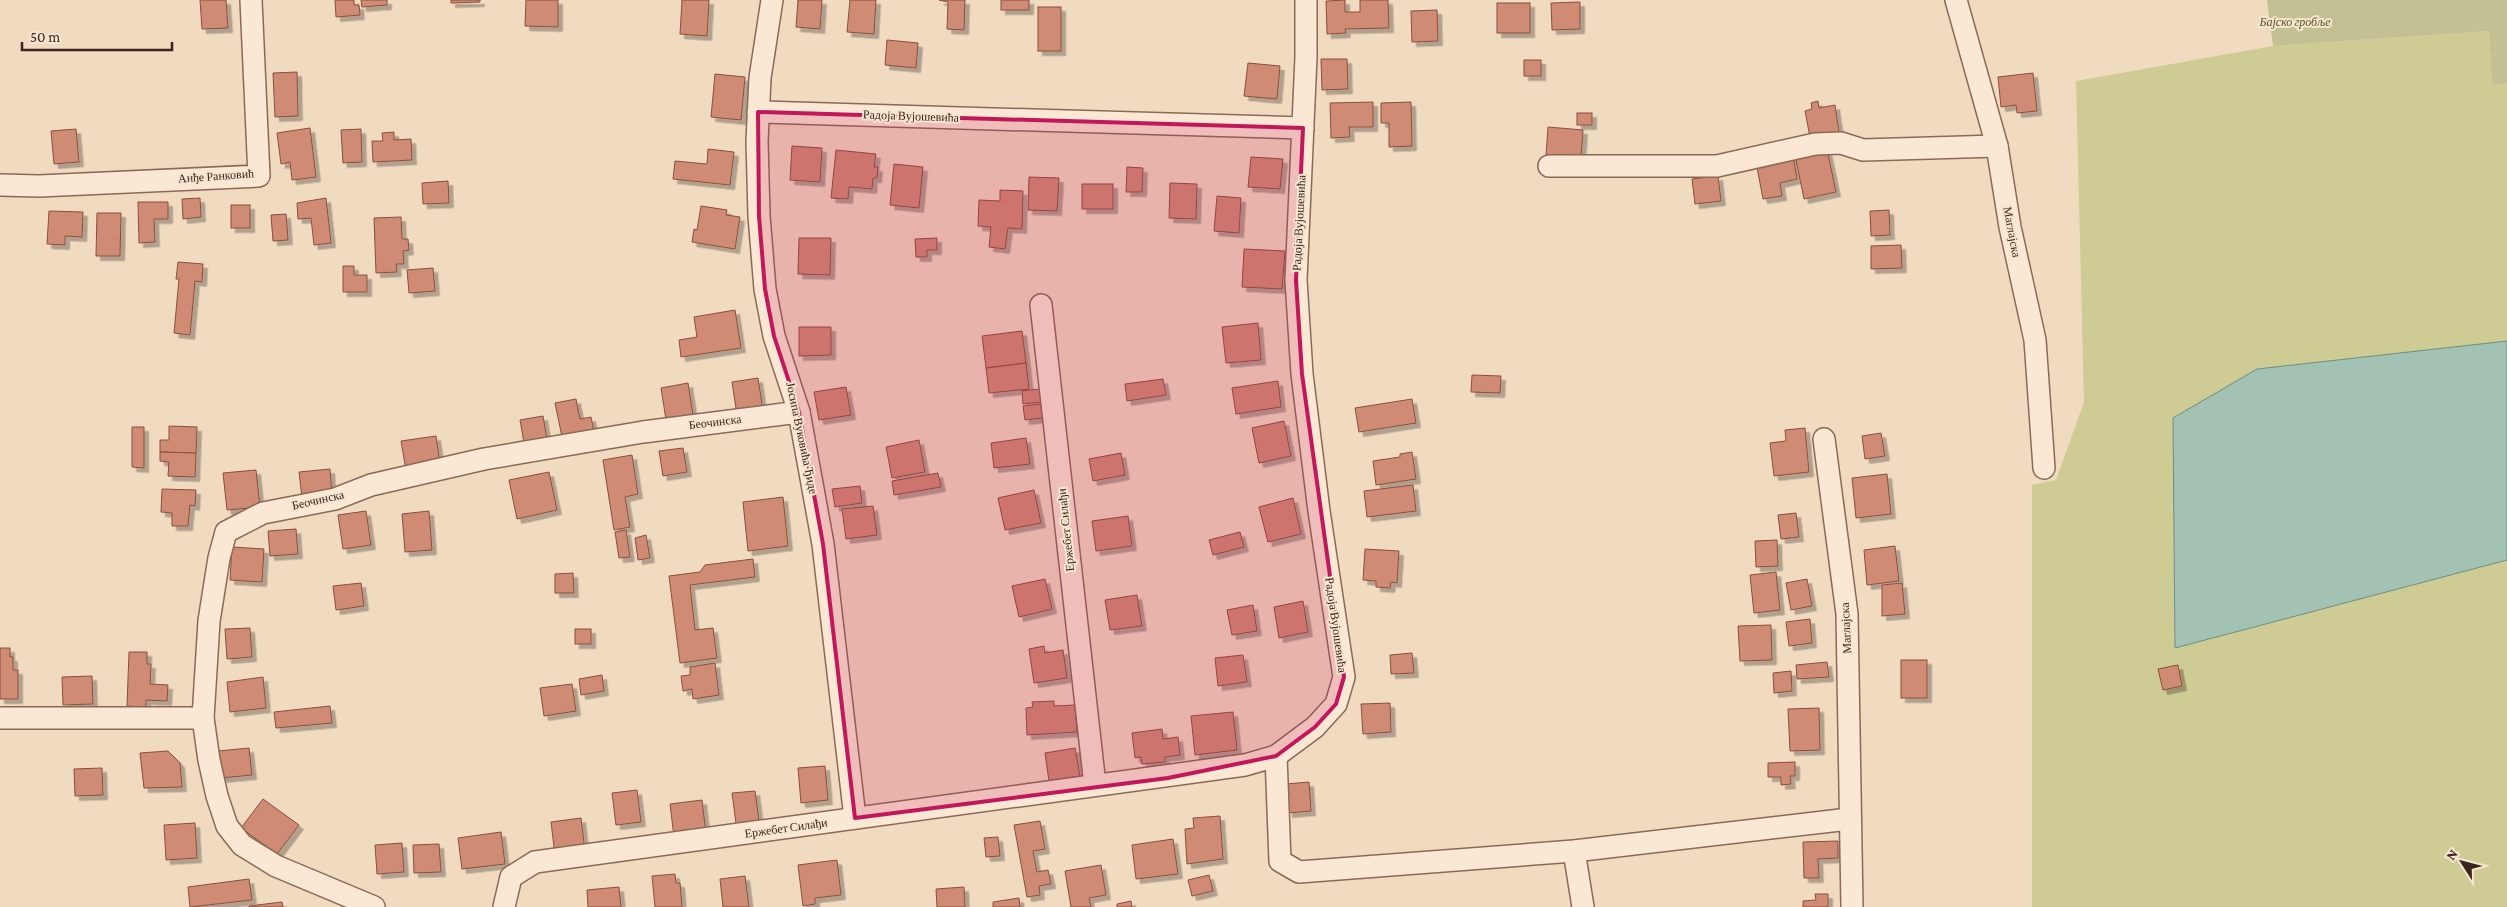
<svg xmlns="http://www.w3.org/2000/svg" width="2507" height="907" viewBox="0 0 2507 907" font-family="'Crimson Pro',serif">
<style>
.green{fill:#cfcb94}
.cemetery{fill:#c3c194}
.water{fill:#a3c2b4;stroke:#6a9080}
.building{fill:#d08b74;stroke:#8a4e3c;filter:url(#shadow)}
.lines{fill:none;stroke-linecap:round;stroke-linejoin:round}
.street-casing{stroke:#8a6a57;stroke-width:24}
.street{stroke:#fae8d4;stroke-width:21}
.marked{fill:#c2185b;fill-opacity:0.2;stroke:#c2185b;stroke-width:4;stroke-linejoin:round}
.labels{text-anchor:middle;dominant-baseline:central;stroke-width:4;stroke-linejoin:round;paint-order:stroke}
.park-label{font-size:12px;font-style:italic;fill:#525622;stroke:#f7e5d0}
.street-label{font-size:12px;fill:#39251c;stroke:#f7e5d0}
</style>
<defs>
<filter id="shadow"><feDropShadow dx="4.5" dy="4.5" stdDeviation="0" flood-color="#0004"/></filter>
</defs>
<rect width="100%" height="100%" fill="#f0dac0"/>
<!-- green -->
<path class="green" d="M2489,31L2492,85L2507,83V907H2032V485L2056,480L2084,402L2076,81L2273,46Z"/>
<!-- cemetery -->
<path class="cemetery" d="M2267,0H2507V83L2492,85L2489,31L2273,46Z"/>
<!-- water -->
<path class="water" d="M2507,341V560L2175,648L2173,418L2257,369Z"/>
<!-- building -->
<g class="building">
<path d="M200,0H226L228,28L202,29Z"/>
<path d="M335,0H354V5H359L360,15L336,17Z"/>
<path d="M361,0H387V5L362,7Z"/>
<path d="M451,0H480V2L451,3Z"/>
<path d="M526,0H558V27L525,26Z"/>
<path d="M682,0H709L707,36L680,34Z"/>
<path d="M798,0H822L820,29L796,27Z"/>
<path d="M850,0H876L874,34L847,32Z"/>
<path d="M939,0H965L964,30L947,29L948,2Z"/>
<rect x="1001" y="0" width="28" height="10"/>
<path d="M1345,0V12H1360V0H1388L1389,28L1345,29L1346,33L1327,34L1326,1Z"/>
<path d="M1580,2V29L1552,30L1551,3Z"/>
<rect x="1497" y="3" width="33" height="30"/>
<rect x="1038" y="7" width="23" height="44"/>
<path d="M1437,10L1438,41L1412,42L1411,11Z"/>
<path d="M887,40L918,43L916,68L885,65Z"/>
<path d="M1321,59H1347L1348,89L1322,90Z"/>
<rect x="1524" y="60" width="17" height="16"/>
<path d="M1248,63L1280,66L1277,99L1244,96Z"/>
<path d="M297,72L298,116L275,117L273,73Z"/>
<path d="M2033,73L2037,111L2017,113L2016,105L2001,107L1998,77Z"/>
<path d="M715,74L745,77L741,120L711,117Z"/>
<path d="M1818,101L1819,108L1835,105L1839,132L1810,137L1805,111L1812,109L1811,103Z"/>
<path d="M1373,102V127H1349L1350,137L1331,138L1330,103Z"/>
<path d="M1411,102L1412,146L1389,147V123H1381V103Z"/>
<rect x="1577" y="113" width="15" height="12"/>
<path d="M1548,127L1583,130L1581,158L1546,155Z"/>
<path d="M310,128L316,177L292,180L290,162L281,164L277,133Z"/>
<path d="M76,129L79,162L54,164L51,131Z"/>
<path d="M361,129L362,162L343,163L341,130Z"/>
<path d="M394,132V140L411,139L412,160L373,162L372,141H383L382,133Z"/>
<path d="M792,146L822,148L820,182L790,180Z"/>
<path d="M708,149L734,152L730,185L673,179L675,161L707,164Z"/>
<path d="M1827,149L1836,192L1804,199L1795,155Z"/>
<path d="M836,150L876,154L874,167H878L877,178H873L872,189L849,187L848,199L831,198Z"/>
<path d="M1793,155L1797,179L1780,183L1782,196L1763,199L1756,162Z"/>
<path d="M1251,157L1283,159L1280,189L1248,187Z"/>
<path d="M894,164L923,167L919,208L890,205Z"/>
<path d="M1127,167L1143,168L1142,192H1126Z"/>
<path d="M1718,176L1721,201L1695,204L1692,179Z"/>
<path d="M1029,177L1059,178L1057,211L1028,210Z"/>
<path d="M448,181L449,203L423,204L422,183Z"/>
<path d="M1170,183L1197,184L1196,219L1169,218Z"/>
<rect x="1082" y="184" width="31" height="25"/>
<path d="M1000,190L1023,191L1022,229L1008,228L1005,249L989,247L991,227L978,226L979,200L1000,201Z"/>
<path d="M1217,196L1241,198L1239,233L1214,231Z"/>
<path d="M200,198L201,217L183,219L182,199Z"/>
<path d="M326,198L331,243L314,245L311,218L298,219L297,203Z"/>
<path d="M138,202H168V219H154L155,242L139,243Z"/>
<rect x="231" y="205" width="19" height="23"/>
<path d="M701,206L727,210L726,215L740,217L735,249L692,242L694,229L697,230Z"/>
<path d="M1889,210L1890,235L1871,236L1870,211Z"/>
<path d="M49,211L83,212L82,237L65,236V245L47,244Z"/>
<path d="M97,213H121L120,256H96Z"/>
<path d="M286,214L288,240L273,241L271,215Z"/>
<path d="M401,217L402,239H408L409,250L403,251L404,264H396L397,272L376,273L374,218Z"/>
<path d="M799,238H831L830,275L798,274Z"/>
<path d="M937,238V250H927V257H916L915,239Z"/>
<path d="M1901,245L1902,268L1871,269V246Z"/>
<path d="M1244,249L1285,251L1282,289L1242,287Z"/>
<path d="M178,262L203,264L202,282L195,281L190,335L174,333L179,279H176Z"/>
<path d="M343,266H354V275H367V292H343Z"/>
<path d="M433,268L435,291L409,293L407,270Z"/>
<path d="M735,310L741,348L681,357L679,340L697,337L694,317Z"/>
<path d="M1258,323L1261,360L1226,363L1222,327Z"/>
<path d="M799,327H831V355L799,356Z"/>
<path d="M1022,331L1026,363L986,368L982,336Z"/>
<path d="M1026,363L1029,389L989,393L986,368Z"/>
<path d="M1472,375L1501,376L1500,393L1471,392Z"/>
<path d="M758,378L763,411L737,415L732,382Z"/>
<path d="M1163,379L1166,395L1127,401L1125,384Z"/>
<path d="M1278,381L1281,407L1236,414L1232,388Z"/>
<path d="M688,383L694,421L667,426L661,388Z"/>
<path d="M846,387L851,415L819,420L814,392Z"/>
<path d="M1040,389L1041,402L1023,404L1022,391Z"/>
<path d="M576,399L580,419L591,417L594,431L562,437L555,403Z"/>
<path d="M1412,399L1416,423L1359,432L1355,408Z"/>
<path d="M1041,404L1043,418L1025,420L1023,406Z"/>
<path d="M543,416L547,439L524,443L520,420Z"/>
<path d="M1284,421L1291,456L1259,463L1252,428Z"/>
<path d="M169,426L197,427L196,453L160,452V440H169Z"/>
<path d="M132,427H144V468L132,467Z"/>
<path d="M1805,428L1809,472L1774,476L1770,443L1786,441L1785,430Z"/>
<path d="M1881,433L1885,456L1865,459L1862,436Z"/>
<path d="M436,436L440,464L406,470L401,441Z"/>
<path d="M1026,438L1030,464L994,468L991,443Z"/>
<path d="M919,440L925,472L892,478L886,447Z"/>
<path d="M683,448L687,472L663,476L659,451Z"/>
<path d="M160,452L196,453L195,477L168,476L169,462L160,461Z"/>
<path d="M1412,452L1416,479L1376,485L1373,461L1400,457V454Z"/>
<path d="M1121,453L1125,475L1093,481L1089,459Z"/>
<path d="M632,455L638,494L625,497L630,527L614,530L603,460Z"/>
<path d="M330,469L332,495L302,498L299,472Z"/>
<path d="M256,470L260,507L227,510L223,473Z"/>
<path d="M549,472L557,510L517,519L509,480Z"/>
<path d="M938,473L941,487L894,495L892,481Z"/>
<path d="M1887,474L1891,514L1856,518L1852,478Z"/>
<path d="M1413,485L1416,511L1367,517L1364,491Z"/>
<path d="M860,486L862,503L835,507L832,489Z"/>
<path d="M162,489L196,490L195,506L190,505L188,526H172V513L161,512Z"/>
<path d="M1034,490L1041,523L1005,530L998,498Z"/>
<path d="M783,497L788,546L748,551L743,502Z"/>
<path d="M1293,498L1301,534L1268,542L1259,507Z"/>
<path d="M873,506L877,535L846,539L842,509Z"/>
<path d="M366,511L371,545L343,549L338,515Z"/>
<path d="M429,511L432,550L405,552L402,514Z"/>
<path d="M1796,513L1799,537L1781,539L1778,515Z"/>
<path d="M1128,516L1132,546L1096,551L1092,521Z"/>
<path d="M296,529L298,554L270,556L268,531Z"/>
<path d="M626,530L630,557L619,558L615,532Z"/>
<path d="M1240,532L1244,547L1213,555L1209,540Z"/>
<path d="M646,535L650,558L638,560L635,538Z"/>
<path d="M1777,540L1778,566L1756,567L1755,541Z"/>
<path d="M1895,546L1899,581L1867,585L1864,550Z"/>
<path d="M232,547L264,549L262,582L230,580Z"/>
<path d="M1365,549L1399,551L1397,583L1391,582L1390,588L1376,587V581L1363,580Z"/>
<path d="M753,559L755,577L690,585L695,630L713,628L717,658L680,663L669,576L700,572L705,565Z"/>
<path d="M1776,572L1780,610L1754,613L1750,575Z"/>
<path d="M573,573L574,593H555V574Z"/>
<path d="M1045,579L1052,609L1019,617L1012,586Z"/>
<path d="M1807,579L1812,606L1791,610L1786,583Z"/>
<path d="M361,583L364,606L336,610L333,586Z"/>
<path d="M1902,583L1905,614L1882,616V585Z"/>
<path d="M1137,595L1142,626L1110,630L1105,600Z"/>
<path d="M1303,601L1308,632L1279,638L1274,607Z"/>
<path d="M1253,605L1257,631L1232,635L1227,610Z"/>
<path d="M1810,619L1812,643L1789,646L1786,622Z"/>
<path d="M1771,625L1772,660L1740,661L1738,626Z"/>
<path d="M250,628L252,657L227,659L225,629Z"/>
<rect x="575" y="629" width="16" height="15"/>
<path d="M1044,646L1045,653L1063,650L1067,678L1034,683L1029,649Z"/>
<path d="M0,648H10V657H13V670H18V699H0Z"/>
<path d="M129,652H147V664H151L150,684L168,685L167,701L146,700V707L127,706Z"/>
<path d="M1412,653L1414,673L1391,674L1390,655Z"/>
<path d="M1243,655L1247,682L1218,686L1215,658Z"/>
<rect x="1901" y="660" width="26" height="38"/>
<path d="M1827,662L1829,677L1797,679L1796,665Z"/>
<path d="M715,663L719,695L693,699L692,689L683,691L681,676L690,675V667Z"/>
<path d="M2178,665L2182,686L2163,690L2158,669Z"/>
<path d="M1791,671L1792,691L1774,693L1773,673Z"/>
<path d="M602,675L604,691L581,695L579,679Z"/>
<path d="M92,676L93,704L63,705L62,677Z"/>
<path d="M263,677L266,708L230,712L227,682Z"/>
<path d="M572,684L576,711L544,716L540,688Z"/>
<path d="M1054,701V706L1075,705L1077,732L1027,735L1026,708L1033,707L1032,702Z"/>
<path d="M1390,703L1391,732L1363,734L1361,704Z"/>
<path d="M330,706L332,723L276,728L274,712Z"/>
<path d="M1819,708L1820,750L1790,751L1788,709Z"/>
<path d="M1233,712L1237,750L1195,755L1191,716Z"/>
<path d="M1162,729L1163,739L1178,737L1180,755L1165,757V762L1142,764L1141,757L1135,758L1132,733Z"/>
<path d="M249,748L252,775L221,778L218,751Z"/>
<path d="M1075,748L1080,776L1049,781L1045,753Z"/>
<path d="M168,751L180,763L182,787L144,788L140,753Z"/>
<path d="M1795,762V776H1790L1791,784L1781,785V777H1768V763Z"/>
<path d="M825,766L828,800L801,803L798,768Z"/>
<path d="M102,768L103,795L75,796L74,769Z"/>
<path d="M1309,782L1311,811L1288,813L1286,784Z"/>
<path d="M637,790L641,822L616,825L612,793Z"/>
<path d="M755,791L760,828L737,831L732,793Z"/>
<path d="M263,799L299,825L277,854L241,828Z"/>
<path d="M702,800L706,834L674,837L670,804Z"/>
<path d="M1220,816L1223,859L1187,864L1185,829L1194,828L1193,818Z"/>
<path d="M581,818L585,851L555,855L551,822Z"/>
<path d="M1040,821L1045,849L1033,851L1037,872L1048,870L1051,884L1039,886L1040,895L1027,897L1014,825Z"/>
<path d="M195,823L197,858L166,860L164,825Z"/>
<path d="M501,832L505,864L462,869L458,838Z"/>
<path d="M998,837L1000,856L986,857L984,838Z"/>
<path d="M1173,839L1178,874L1136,879L1132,845Z"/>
<path d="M1838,841V858L1818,859L1819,878H1804L1803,842Z"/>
<path d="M402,843L404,872L377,874L375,845Z"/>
<path d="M439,844L441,872L414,873L413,845Z"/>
<path d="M837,860L841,895L815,898V904L803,906L798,865Z"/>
<path d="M1101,865L1106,895L1089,898L1091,907H1071L1065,871Z"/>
<path d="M675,874L676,883H680L682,907H655L652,876Z"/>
<path d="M1209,875L1213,891L1192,896L1188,880Z"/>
<path d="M745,876L749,907H723L720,879Z"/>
<path d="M249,879L252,900L190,907L188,887Z"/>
<path d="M619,887L621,907H588L587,890Z"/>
<path d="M964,887L965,907H937L936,889Z"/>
<path d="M1815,894H1828V907H1803V901L1816,900Z"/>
<path d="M1019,898L1020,907H993V902Z"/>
<path d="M1131,901L1132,907H1117V904Z"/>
<path d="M282,902L283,907H249V906Z"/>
</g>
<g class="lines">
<defs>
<g id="street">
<path d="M772,0L760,78L757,141L759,216L765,289L774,336L799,412L823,544L855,818"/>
<path d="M1956,0L1997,146L2010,227L2035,340L2044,468"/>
<path d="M758,112L1303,128"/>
<path d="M1549,166H1717L1815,144L1841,143L1863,150L1997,146"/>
<path d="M0,185L39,186L259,176L251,0"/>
<path d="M1041,305L1095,785"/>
<path d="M1824,439L1847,614L1852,907"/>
<path d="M0,718H203"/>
<path d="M1276,756L1280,861L1299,872L1574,851L1849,819"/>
<path d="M1574,851L1583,907"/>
<path d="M374,907L276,866L242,845L227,826L217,796L209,760L203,718L209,621L219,558L226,532L263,513L335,499L371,485L484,459L643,432L799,412"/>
<path d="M504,907L511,877L535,862L1245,765L1276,756L1315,727L1336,704L1344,677L1319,511L1302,374L1296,280L1306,57V0"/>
</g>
</defs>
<!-- street casing -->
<use href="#street" class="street-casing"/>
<!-- street -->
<use href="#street" class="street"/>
</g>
<!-- marked area -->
<path class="marked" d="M758,112L1303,128L1296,280L1302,374L1344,677L1336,704L1315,727L1276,756L1168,778L855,818L823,544L799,412L774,336L765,289L759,216Z"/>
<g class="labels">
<!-- park labels -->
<g class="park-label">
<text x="2295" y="22">Бајско гробље</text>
</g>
<!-- street labels -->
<g class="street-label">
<text transform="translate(911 116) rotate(2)">Радоја Вујошевића</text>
<text transform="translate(216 176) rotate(-4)">Анђе Ранковић</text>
<text transform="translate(1299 223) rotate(-87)">Радоја Вујошевића</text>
<text transform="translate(2012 232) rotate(79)">Маглајска</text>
<text transform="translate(715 422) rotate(-7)">Беочинска</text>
<text transform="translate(802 438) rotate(78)">Јосипа Вуковића Ђиде</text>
<text transform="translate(318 500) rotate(-13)">Беочинска</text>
<text transform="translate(1066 530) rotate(-96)">Ержебет Силађи</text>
<text transform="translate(1336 625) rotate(82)">Радоја Вујошевића</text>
<text transform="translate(1846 628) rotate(-93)">Маглајска</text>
<text transform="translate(786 828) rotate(-8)">Ержебет Силађи</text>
</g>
</g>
<!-- north arrow -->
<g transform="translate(2462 862) rotate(306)" stroke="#f7e5d0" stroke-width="4" paint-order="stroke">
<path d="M0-4L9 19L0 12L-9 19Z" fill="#39251c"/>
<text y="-8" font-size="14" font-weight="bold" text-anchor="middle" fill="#39251c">N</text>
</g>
<!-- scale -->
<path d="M22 42v8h150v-8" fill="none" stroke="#39251c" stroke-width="2.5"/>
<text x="30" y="42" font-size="15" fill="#39251c" stroke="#f7e5d0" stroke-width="4" paint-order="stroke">50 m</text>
</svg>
